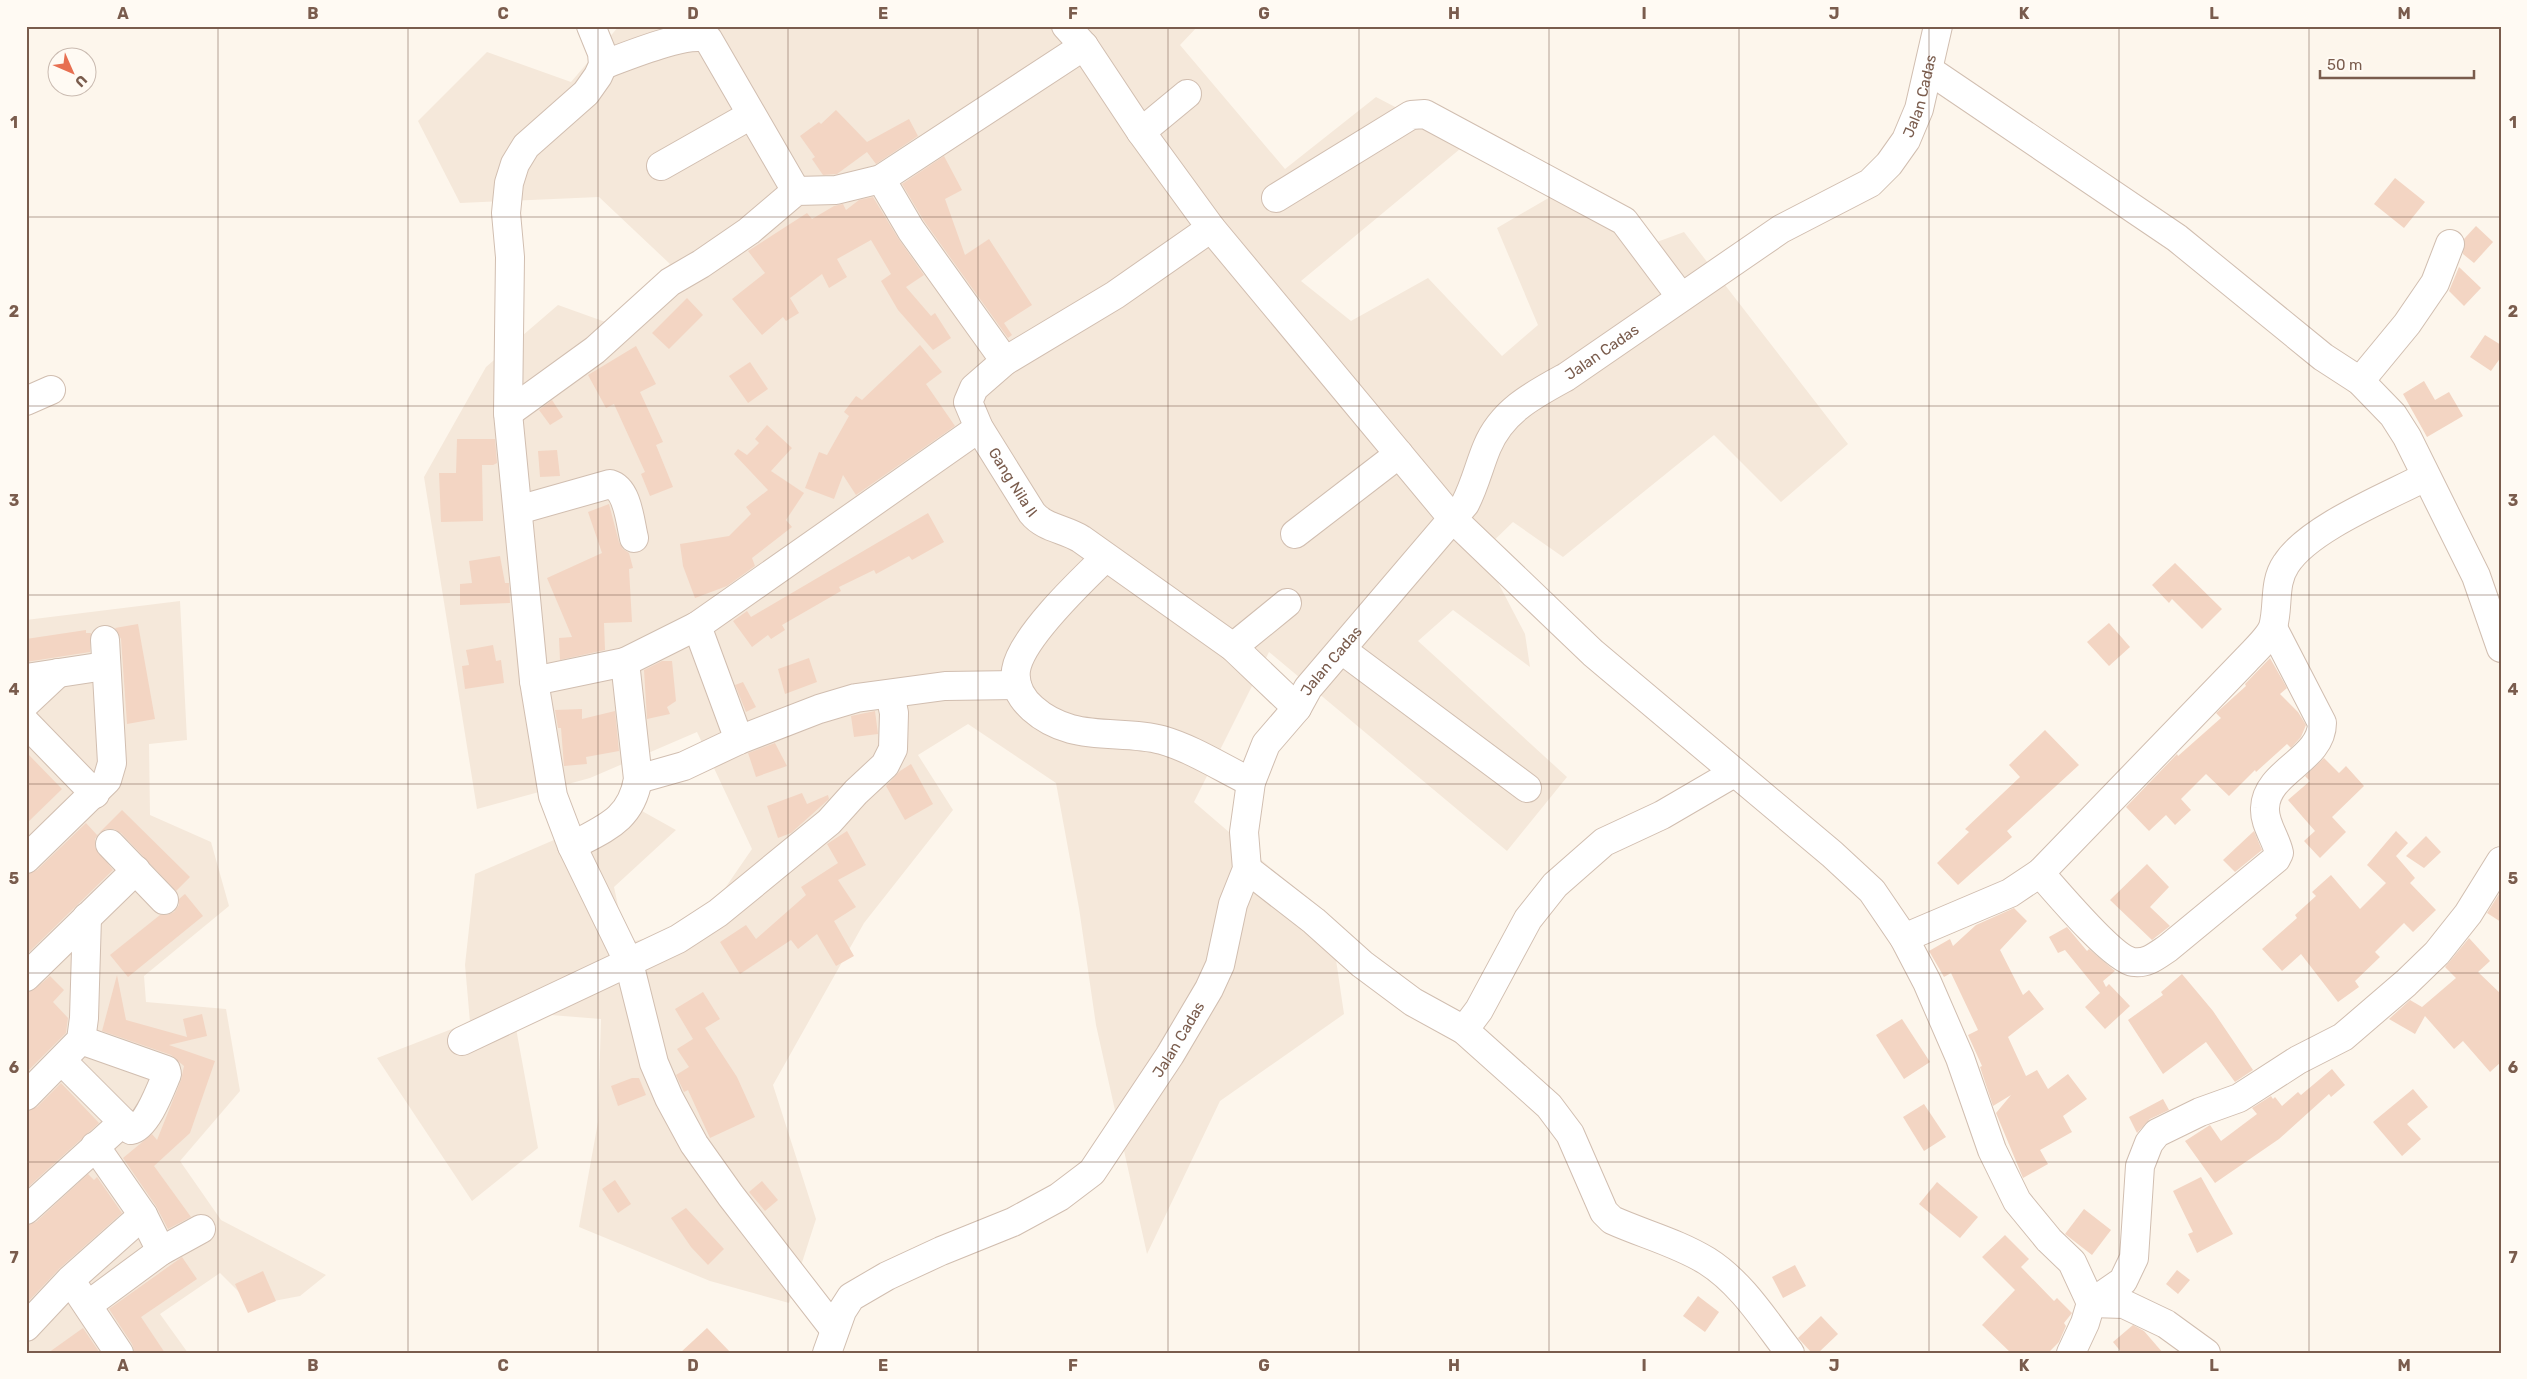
<svg xmlns="http://www.w3.org/2000/svg" width="2527" height="1379" viewBox="0 0 2527 1379" font-family="Rubik,sans-serif">
<style>
.residential{fill:#f5e8da}
.building{fill:#f3d5c3}
.lines{fill:none;stroke-linecap:round;stroke-linejoin:round}
.minor-casing{stroke:#d1beb0;stroke-width:30}
.minor{stroke:#fff;stroke-width:28}
.grid{fill:none;stroke:#7a5c4d;stroke-width:1;stroke-opacity:0.55}
.labels{text-anchor:middle;dominant-baseline:central;stroke-width:4;stroke-linejoin:round;paint-order:stroke}
.street-label{font-size:15px;fill:#7a5c4d;stroke:#fffaf3}
.neatline{fill:none;stroke:#7a5c4d;stroke-width:2}
.grid-label{font-size:16px;text-anchor:middle;font-weight:bold;fill:#7a5c4d}
</style>
<rect width="100%" height="100%" fill="#fdf6ec"/>
<!-- residential -->
<g class="residential">
<path d="M619,26H1198L1180,45L1285,169L1376,97L1466,144L1301,281L1351,321L1428,278L1502,356L1538,325L1497,228L1564,189L1638,249L1684,232L1848,444L1781,502L1714,435L1563,557L1513,522L1482,552L1525,634L1530,667L1453,610L1418,641L1567,777L1507,851L1269,652L1194,802L1330,919L1344,1014L1220,1101L1147,1254L1096,1025L1079,908L1056,783L968,724L918,755L953,810L864,923L773,1085L816,1219L789,1303L710,1281L579,1227L598,1122L601,1019L513,1012L538,1148L472,1201L377,1058L470,1022L465,965L475,874L633,806L676,830L614,887L626,943L699,926L752,849L697,732L590,778L477,809L424,477L486,367L558,305L611,324L670,264L599,197L460,203L418,121L487,52L571,82Z"/>
<path d="M180,601L187,740L149,744L150,815L211,842L229,906L144,976L146,1002L226,1009L240,1091L180,1161L221,1220L326,1275L300,1296L252,1305L220,1273L160,1314L188,1353H26V620Z"/>
</g>
<!-- building -->
<g class="building">
<path d="M836,110L867,142L909,119L918,136L876,164L867,152L837,174L823,175L812,159L815,157L800,136L819,122L821,124Z"/>
<path d="M944,156L962,190L945,199L965,255L989,239L1032,305L1004,323L1012,335L1008,338L924,221L902,184Z"/>
<path d="M2395,178L2425,202L2404,228L2374,204Z"/>
<path d="M873,197L898,238L924,275L906,287L931,316L935,313L951,338L933,350L898,310L881,281L891,274L871,240L837,259L847,277L829,288L822,274L790,298L799,313L786,321L783,317L762,335L732,299L765,273L748,251L807,213L812,219L834,206L843,204L846,210L859,200Z"/>
<path d="M2476,226L2493,242L2474,263L2463,254L2464,239Z"/>
<path d="M2459,267L2481,288L2464,306L2449,291Z"/>
<path d="M687,298L703,315L669,349L652,333Z"/>
<path d="M2485,335L2501,345V357L2491,371L2470,357Z"/>
<path d="M920,345L942,372L926,384L955,426L856,495L843,475L834,499L805,488L819,452L827,455L849,416L844,412L856,396L862,400Z"/>
<path d="M636,346L656,384L640,392L663,442L656,445L673,487L650,496L641,474L645,472L614,404L606,408L588,375Z"/>
<path d="M750,362L768,389L748,403L729,376Z"/>
<path d="M2424,381L2435,400L2449,392L2463,416L2427,437L2403,394Z"/>
<path d="M552,400L563,417L550,425L539,410Z"/>
<path d="M767,425L792,448L771,471L804,493L786,520L792,527L752,558L755,566L727,586L695,598L683,566L680,544L729,536L751,514L746,507L768,490L734,454L738,449L747,455L759,443L755,439Z"/>
<path d="M457,439H495L497,463L493,465H482L483,521L441,522L439,473H456Z"/>
<path d="M557,450L560,476L540,477L538,451Z"/>
<path d="M609,504L619,542L623,549L629,553L633,568L629,569L632,622L604,623L605,650L560,660L559,638L572,637L547,578L602,553L588,512Z"/>
<path d="M928,513L944,542L912,560L909,556L876,574L874,570L839,587L841,591L782,625L785,630L771,639L768,635L752,647L733,621L747,611L751,617Z"/>
<path d="M500,556L505,583H509L510,603L460,605V584L472,583L469,561Z"/>
<path d="M2175,563L2222,609L2202,629L2172,599L2169,603L2152,585Z"/>
<path d="M2109,623L2130,647L2109,666L2087,642Z"/>
<path d="M138,624L155,719L127,724L121,639L115,628Z"/>
<path d="M86,630V633H91L90,652L26,662V639Z"/>
<path d="M493,645L496,661L501,660L504,683L465,689L462,666L469,665L466,650Z"/>
<path d="M809,658L817,682L785,694L778,669Z"/>
<path d="M2270,658L2287,688L2280,694L2298,712L2306,725L2301,737L2291,748L2287,744L2256,772L2255,770L2229,796L2206,774L2181,799L2191,810L2175,825L2166,815L2149,831L2126,807L2177,754L2178,756L2221,718L2216,713L2246,686L2245,684Z"/>
<path d="M662,661H672L676,701L667,707L670,714L647,719L644,670Z"/>
<path d="M743,682L756,707L746,712L735,685Z"/>
<path d="M582,709V719L615,711L619,751L586,757L587,764L564,766L561,728H558L555,710Z"/>
<path d="M875,711L878,734L854,737L851,716Z"/>
<path d="M2045,730L2079,765L2007,831L2012,837L1958,885L1937,863L1969,832L1965,829L2020,777L2009,765Z"/>
<path d="M775,743L787,766L756,777L748,753Z"/>
<path d="M26,752L62,789L26,824Z"/>
<path d="M2324,758L2339,773L2346,766L2364,786L2332,817L2346,832L2320,858L2304,841L2315,831L2288,800L2310,781L2305,776Z"/>
<path d="M911,764L933,804L905,820L886,786L900,771Z"/>
<path d="M802,793L807,804L828,795L829,799L791,833L778,838L767,806Z"/>
<path d="M122,810L190,877L176,891L121,833L114,829H106L99,833L95,839V847L113,870L26,955V874L37,870L86,823L97,835Z"/>
<path d="M847,831L866,865L838,880L856,907L834,921L854,956L836,966L817,934L798,949L791,940L740,974L720,942L746,925L756,939L806,895L801,887L838,863L827,844Z"/>
<path d="M2254,831L2262,850L2235,872L2223,860Z"/>
<path d="M2396,831L2408,843L2396,856L2415,878L2410,883L2436,910L2413,932L2404,923L2375,952L2380,957L2355,981L2359,987L2338,1002L2301,954L2282,971L2262,949L2297,918L2295,915L2316,896L2312,892L2331,875L2360,909L2386,883L2367,865Z"/>
<path d="M2426,836L2441,852L2424,868L2406,856Z"/>
<path d="M2147,864L2169,887L2150,907L2170,926L2152,940L2110,900Z"/>
<path d="M2501,891V922L2487,913Z"/>
<path d="M185,894L203,916L128,977L110,955L160,915H167L174,912L179,905V899Z"/>
<path d="M2014,908L2027,921L2000,950L2023,995L2029,990L2044,1009L2008,1037L2026,1076L2037,1070L2048,1089L2068,1074L2087,1099L2063,1116L2072,1132L2040,1150L2048,1164L2023,1178L1996,1113L2011,1095L1993,1106L1980,1067L1982,1066L1968,1035L1978,1030L1951,973L1944,977L1929,951L1950,939L1953,946L1976,925Z"/>
<path d="M2067,927L2087,951L2089,949L2115,971L2103,981L2106,987L2109,984L2130,1006L2105,1029L2085,1007L2100,993L2065,950L2058,953L2049,937Z"/>
<path d="M2469,938L2490,961L2478,972L2501,994V1062L2490,1072L2463,1041L2454,1049L2425,1016L2415,1034L2389,1019L2410,1000L2422,1007L2456,978L2445,967Z"/>
<path d="M2182,974L2213,1011L2253,1070L2235,1082L2206,1042L2163,1074L2128,1020L2163,995L2161,992Z"/>
<path d="M117,975L126,1020L187,1037L183,1019L202,1014L207,1036L169,1045L215,1061L190,1133L154,1166L191,1217L168,1229L156,1206L123,1158L152,1134L157,1140L181,1080L184,1066L171,1055L102,1031Z"/>
<path d="M50,976L64,990L53,1002L68,1018L66,1033L26,1073V992L36,988Z"/>
<path d="M703,992L720,1019L705,1028L737,1077L755,1117L710,1138L688,1090L684,1092L676,1075L689,1067L677,1049L693,1039L675,1009Z"/>
<path d="M1902,1019L1930,1062L1904,1079L1876,1035Z"/>
<path d="M2332,1069L2345,1085L2331,1097L2329,1094L2279,1139L2215,1183L2185,1141L2210,1125L2221,1141L2257,1114L2252,1108L2271,1096L2273,1099L2275,1097L2282,1106L2298,1092L2301,1095Z"/>
<path d="M632,1078H639L646,1095L618,1106L611,1086Z"/>
<path d="M61,1083L99,1123L26,1189V1111L37,1107Z"/>
<path d="M2413,1089L2428,1107L2407,1124L2421,1139L2402,1156L2373,1122Z"/>
<path d="M2163,1099L2169,1110L2150,1119L2137,1133L2129,1117Z"/>
<path d="M1924,1104L1946,1137L1924,1151L1903,1117Z"/>
<path d="M88,1174L94,1180L97,1177L122,1213L60,1268L26,1304V1225L36,1222Z"/>
<path d="M2201,1177L2233,1234L2197,1253L2188,1234L2193,1232L2173,1191Z"/>
<path d="M615,1180L631,1204L618,1213L602,1189Z"/>
<path d="M762,1181L778,1200L765,1211L749,1192Z"/>
<path d="M1937,1182L1978,1217L1960,1238L1919,1204Z"/>
<path d="M686,1208L724,1249L708,1265L691,1247L671,1218Z"/>
<path d="M2084,1209L2111,1230L2092,1255L2065,1234Z"/>
<path d="M2005,1235L2029,1259L2021,1267L2054,1301L2057,1298L2072,1313L2064,1323L2066,1326L2059,1342L2048,1353H2011L1982,1325L2015,1290L1982,1257Z"/>
<path d="M182,1257L197,1279L141,1317L165,1353H135L132,1344L109,1309Z"/>
<path d="M1795,1265L1806,1286L1783,1298L1772,1277Z"/>
<path d="M2177,1270L2190,1280L2178,1294L2166,1284Z"/>
<path d="M263,1271L276,1301L248,1313L235,1284Z"/>
<path d="M1698,1296L1719,1312L1705,1332L1683,1316Z"/>
<path d="M1821,1316L1838,1334L1818,1353H1812L1798,1338Z"/>
<path d="M2133,1325L2144,1331L2163,1353H2122L2113,1342Z"/>
<path d="M83,1328L100,1353H48Z"/>
<path d="M707,1328L731,1353H680Z"/>
</g>
<g class="lines">
<defs>
<g id="minor">
<path d="M591,26L602,53L603,65L598,76L586,93L526,146L515,164L509,183L506,213L510,257L508,413L534,681L553,796L572,846L629,963L654,1063L669,1098L694,1144L731,1196L834,1329"/>
<path d="M1066,26L1084,46L1141,132L1211,228L1453,519L1593,653L1832,854L1872,891L1904,938L1927,982L1960,1058L1992,1150L2017,1201L2049,1240L2072,1262L2091,1303L2124,1304L2166,1324L2206,1353"/>
<path d="M603,65C622,58 692,29 708,39L796,191"/>
<path d="M1929,70L2177,238L2323,357L2360,381L2393,415L2407,437L2476,576L2501,648"/>
<path d="M1141,132L1187,94"/>
<path d="M661,166L751,115"/>
<path id="s1" d="M881,179L911,230L1005,361L974,388L968,402L979,428L1032,513C1044,528 1065,529 1081,539L1233,647L1297,708"/>
<path d="M1276,198L1411,115L1425,114L1624,221L1681,297"/>
<path d="M1005,361L1115,295L1211,228"/>
<path d="M2360,381L2407,324L2435,283L2450,244"/>
<path d="M26,401L51,390"/>
<path d="M508,413L595,350L670,282L701,264L749,231L796,191L836,190L881,179L1084,46"/>
<path d="M518,510L610,484C628,489 630,522 634,538"/>
<path d="M1295,534L1399,454"/>
<path d="M1105,558C1081,581 1021,638 1016,670C1012,701 1046,722 1071,729C1101,737 1132,732 1162,740C1193,749 1222,768 1251,782"/>
<path d="M697,626L739,740"/>
<path d="M1233,647L1287,603"/>
<path d="M1342,650L1527,788"/>
<path d="M26,678L105,666"/>
<path d="M534,681L625,662"/>
<path d="M26,703L58,673"/>
<path d="M26,723L95,794"/>
<path d="M638,779L684,766L739,740L819,709L856,698L945,686L1017,685"/>
<path d="M110,844L164,900"/>
<path d="M572,846C605,828 631,820 638,779L625,662L697,626L979,428"/>
<path d="M26,859L107,780L112,763L105,640"/>
<path d="M1247,869L1314,921L1362,964L1413,1002L1464,1030L1549,1106L1570,1134L1604,1212L1612,1220C1643,1234 1678,1243 1707,1261C1742,1283 1765,1321 1790,1353"/>
<path d="M2040,873C2055,890 2113,959 2133,962C2147,964 2156,956 2168,948L2276,859L2279,853C2276,838 2264,824 2265,808C2266,771 2322,760 2322,723L2273,628"/>
<path d="M1904,938L2010,893L2040,873L2246,660C2254,651 2269,638 2273,627C2279,606 2273,583 2286,564C2309,528 2387,497 2425,477"/>
<path d="M26,977L136,870"/>
<path d="M1464,1030L1479,1010L1528,919L1555,885L1604,842L1662,815L1734,773"/>
<path d="M462,1041L678,939L718,913L829,822L856,792L885,765L893,749L894,713L890,694"/>
<path d="M62,1061L131,1130C147,1127 161,1088 167,1074L166,1070L81,1040"/>
<path d="M26,1096L81,1040L84,1018L87,917"/>
<path d="M95,1146L143,1215L161,1251"/>
<path d="M26,1210L123,1122"/>
<path d="M77,1290L119,1353"/>
<path d="M88,1305L161,1251L201,1229"/>
<path d="M26,1327L70,1280L143,1215"/>
<path id="s2" d="M827,1353L842,1311L851,1297L887,1276L941,1251L1013,1222L1059,1197L1092,1172L1170,1055L1209,989L1220,965L1233,904L1247,869L1244,832L1251,782L1266,744L1297,708L1308,688L1465,504C1475,485 1479,466 1487,447C1502,411 1533,395 1566,377L1781,229L1870,183L1889,164L1906,140L1919,109L1938,26"/>
<path d="M2071,1353L2085,1323L2091,1303L2123,1281L2134,1258L2140,1166L2149,1143L2157,1133L2200,1112L2239,1098L2298,1060L2343,1037L2406,983L2437,953L2468,914L2501,861"/>
</g>
</defs>
<!-- minor casing -->
<use href="#minor" class="minor-casing"/>
<!-- minor -->
<use href="#minor" class="minor"/>
</g>
<!-- grid -->
<path class="grid" d="M218,26V1353M408,26V1353M598,26V1353M788,26V1353M978,26V1353M1168,26V1353M1359,26V1353M1549,26V1353M1739,26V1353M1929,26V1353M2119,26V1353M2309,26V1353M26,217H2501M26,406H2501M26,595H2501M26,784H2501M26,973H2501M26,1162H2501"/>
<g class="labels">
<!-- street labels -->
<g class="street-label">
<text stroke="none"><textPath href="#s2" startOffset="1751">Jalan Cadas</textPath></text>
<text stroke="none"><textPath href="#s2" startOffset="1331">Jalan Cadas</textPath></text>
<text stroke="none"><textPath href="#s1" startOffset="369">Gang Nila II</textPath></text>
<text stroke="none"><textPath href="#s2" startOffset="912">Jalan Cadas</textPath></text>
<text stroke="none"><textPath href="#s2" startOffset="492">Jalan Cadas</textPath></text>
</g>
</g>
<!-- border -->
<rect width="2527" height="1379" fill="none" stroke="#fffaf3" stroke-width="55"/>
<!-- north arrow -->
<g transform="translate(72 72) rotate(135)"><circle r="24" fill="#fffaf3" stroke="#cabbb1"/>
<path d="M0-4L9 19L0 12L-9 19Z" fill="#e76f51"/>
<text y="-8" font-size="14" font-weight="bold" text-anchor="middle" fill="#7a5c4d">U</text>
</g>
<!-- scale -->
<path d="M2320 70v8h154v-8" fill="none" stroke="#7a5c4d" stroke-width="2.5"/>
<text x="2327" y="70" font-size="15" fill="#7a5c4d" stroke="#fffaf3" stroke-width="4" paint-order="stroke">50 m</text>
<rect x="28" y="28" width="2472" height="1324" class="neatline"/>
<g class="grid-label">
<text x="123" y="19">A</text>
<text x="313" y="19">B</text>
<text x="503" y="19">C</text>
<text x="693" y="19">D</text>
<text x="883" y="19">E</text>
<text x="1073" y="19">F</text>
<text x="1264" y="19">G</text>
<text x="1454" y="19">H</text>
<text x="1644" y="19">I</text>
<text x="1834" y="19">J</text>
<text x="2024" y="19">K</text>
<text x="2214" y="19">L</text>
<text x="2404" y="19">M</text>
<text x="14" y="128">1</text>
<text x="2513" y="128">1</text>
<text x="14" y="317">2</text>
<text x="2513" y="317">2</text>
<text x="14" y="506">3</text>
<text x="2513" y="506">3</text>
<text x="14" y="695">4</text>
<text x="2513" y="695">4</text>
<text x="14" y="884">5</text>
<text x="2513" y="884">5</text>
<text x="14" y="1073">6</text>
<text x="2513" y="1073">6</text>
<text x="14" y="1263">7</text>
<text x="2513" y="1263">7</text>
<text x="123" y="1371">A</text>
<text x="313" y="1371">B</text>
<text x="503" y="1371">C</text>
<text x="693" y="1371">D</text>
<text x="883" y="1371">E</text>
<text x="1073" y="1371">F</text>
<text x="1264" y="1371">G</text>
<text x="1454" y="1371">H</text>
<text x="1644" y="1371">I</text>
<text x="1834" y="1371">J</text>
<text x="2024" y="1371">K</text>
<text x="2214" y="1371">L</text>
<text x="2404" y="1371">M</text>
</g>
</svg>
